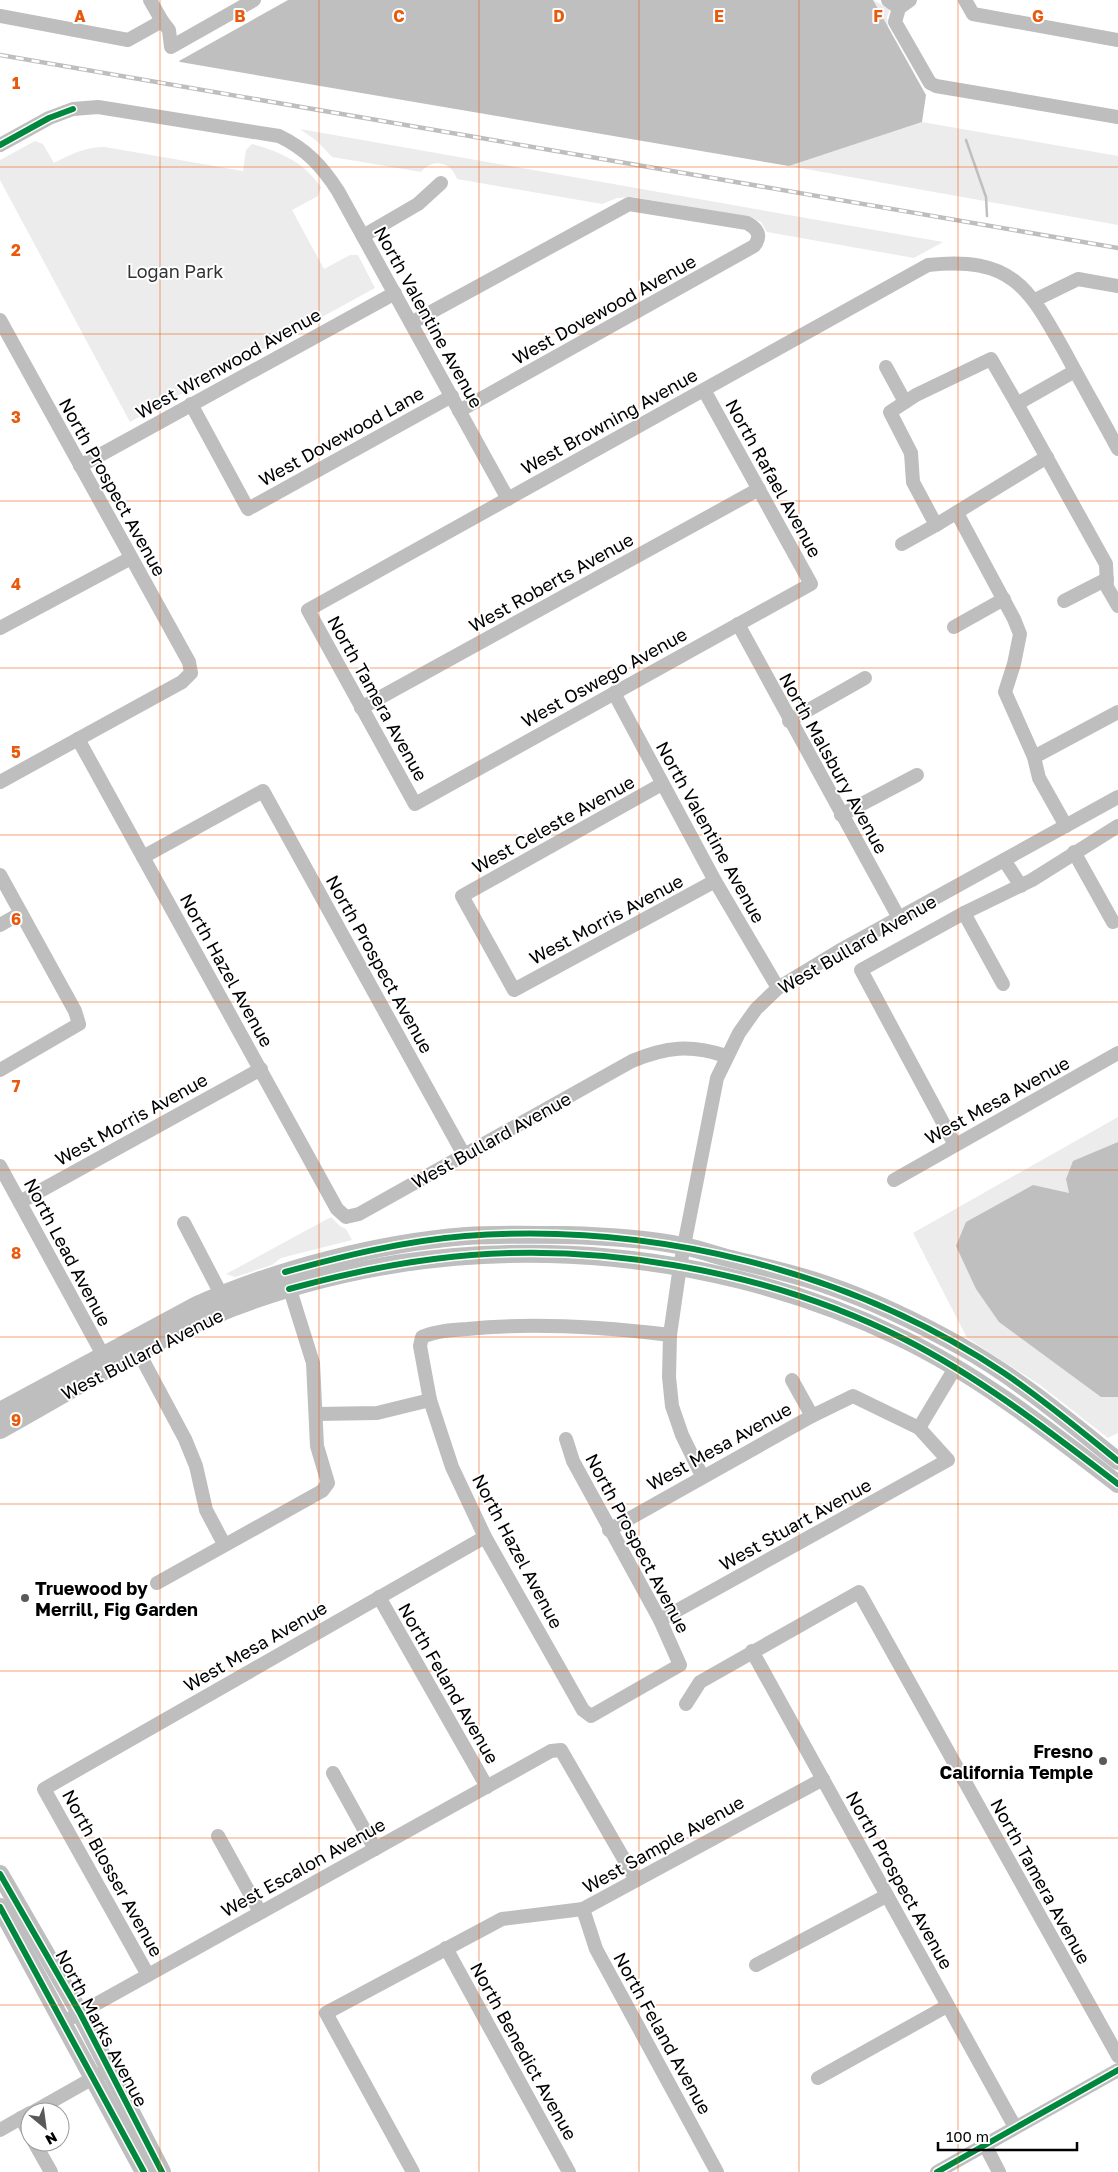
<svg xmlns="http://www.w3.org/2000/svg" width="1118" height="2172" viewBox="0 0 1118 2172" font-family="'Golos Text',sans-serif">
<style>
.green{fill:#ececec}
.water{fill:#bfbfbf}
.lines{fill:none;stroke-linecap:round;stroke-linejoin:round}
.stream{stroke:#bfbfbf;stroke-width:2.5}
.minor{stroke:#bebebe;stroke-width:14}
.major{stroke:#bebebe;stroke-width:18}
.rail-casing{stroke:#bebebe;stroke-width:4.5}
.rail{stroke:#fff;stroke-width:2.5;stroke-dasharray:8;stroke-linecap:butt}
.cycleway-casing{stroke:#fff;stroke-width:9}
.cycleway{stroke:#00873e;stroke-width:6}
.grid{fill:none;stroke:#e8590c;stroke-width:1;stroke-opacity:0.55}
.poi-dot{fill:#595959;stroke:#fff;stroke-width:2}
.labels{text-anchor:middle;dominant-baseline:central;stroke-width:4;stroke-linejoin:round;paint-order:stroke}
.park-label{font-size:18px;fill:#333;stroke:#fff}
.street-label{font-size:18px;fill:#000;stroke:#fff}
.poi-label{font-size:18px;font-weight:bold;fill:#000;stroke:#fff;text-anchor:start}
.grid-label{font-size:16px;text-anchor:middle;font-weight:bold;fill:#e8590c;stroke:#fff;stroke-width:4;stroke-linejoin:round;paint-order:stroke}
</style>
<rect width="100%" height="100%" fill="#fff"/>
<!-- green -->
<g class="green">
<path d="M873,0L890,9L887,17L888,28Z"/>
<path d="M922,122L1118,156V225L789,166Z"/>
<path d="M300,129L943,242L914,258L767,232L761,222L750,217L633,197L617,198L602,204L457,179C451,161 432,158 421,172L332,157L318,142Z"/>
<path d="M35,141L43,144L54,163C71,154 85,147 105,147L243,171L246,150L252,144C281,152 303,162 321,187L318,196L292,210L324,269L350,255H358L375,288L130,422L0,180V160Z"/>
<path d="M1118,1117V1433L1108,1438L1040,1385L967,1338L913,1233Z"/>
<path d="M331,1217L340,1226L346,1229L352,1240L281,1258L272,1265L235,1277L226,1274Z"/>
</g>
<!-- water -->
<g class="water">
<path d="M288,0H873L926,95L922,122L789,166L180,62L179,61Z"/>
<path d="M1118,1142V1397H1101L999,1322L976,1289L956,1246L966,1222L1033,1185L1069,1193L1066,1179L1073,1161Z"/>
</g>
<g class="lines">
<!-- stream -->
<path class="stream" d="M966,140L986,197L987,216"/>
<!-- minor -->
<g class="minor">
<path d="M888,0L899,8"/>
<path d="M910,0L899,8L895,22L930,83L936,86L1118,117"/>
<path d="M965,0L973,14L1118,40"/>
<path d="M0,16L128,40L162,21L150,0"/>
<path d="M162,21L169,30L171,47L254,0"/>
<path d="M0,145L49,118L73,109L98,107L279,136C306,149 322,166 338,191L508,499"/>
<path d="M363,236L418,204L441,183"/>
<path d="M1035,300L1078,279L1118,286"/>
<path d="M0,320L189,662L191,673L182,682L0,782"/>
<path d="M411,323L629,204L747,223C758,229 762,236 754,246L459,411"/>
<path d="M886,367L905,402"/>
<path d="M1075,371L1017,404L1106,564L1107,587L1118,606"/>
<path d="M704,390L811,584L415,804L308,610L928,265C1013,256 1029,288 1066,354C1083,386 1101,417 1118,449"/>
<path d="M191,404L248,509L452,396"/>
<path d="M1017,404L991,359L916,395L890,412L911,453L913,482L936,525L1047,457"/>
<path d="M80,466L395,293"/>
<path d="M957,513L1014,619L1020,634L1014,664L1005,692L1034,757L1118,712"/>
<path d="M902,544L936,525"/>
<path d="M1064,601L1107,579"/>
<path d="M738,624L899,918"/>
<path d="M954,627L1004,599"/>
<path d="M0,628L131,558"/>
<path d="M614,693L715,881L778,988"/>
<path d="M361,708L759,489"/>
<path d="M789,721L865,678"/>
<path d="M78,739L337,1209L346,1217L359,1214L632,1061C666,1047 690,1044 726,1056"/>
<path d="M1034,757L1039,778L1066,826"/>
<path d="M662,784L462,896L514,990L715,881"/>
<path d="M841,815L917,775"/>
<path d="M1074,852L1113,922"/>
<path d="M143,857L263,791L464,1155"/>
<path d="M1004,860L1021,886"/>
<path d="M0,875L75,1011L79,1024L0,1070"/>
<path d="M964,913L1003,984"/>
<path d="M0,925L21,913"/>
<path d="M955,1145L861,970L964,913L1032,880L1118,826"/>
<path d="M0,1166L103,1355"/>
<path d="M894,1180L1118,1053"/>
<path d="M20,1202L261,1069"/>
<path d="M184,1223L221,1294"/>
<path d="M139,1353L185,1439L196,1466L206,1510L224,1544"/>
<path d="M792,1380L812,1416"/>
<path d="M316,1414L377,1413L430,1400"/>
<path d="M919,1428L955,1368"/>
<path d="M566,1439L573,1461L660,1620L680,1665L591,1716L583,1710L485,1537L452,1467L430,1400L420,1346L422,1337C436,1331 451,1330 467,1329C534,1322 603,1327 670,1335"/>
<path d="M702,1476L682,1435L672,1406L669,1377L670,1335L680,1266L717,1078L739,1033L756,1009L778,988L839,951L1118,797"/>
<path d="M609,1530L812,1416L853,1396L919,1428L948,1460L660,1620"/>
<path d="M157,1583L322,1491L328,1483L317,1446L313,1363L287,1280"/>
<path d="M379,1597L487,1787"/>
<path d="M752,1651L1015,2127"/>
<path d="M686,1704L700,1682L859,1592L1118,2056"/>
<path d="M333,1773L375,1849"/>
<path d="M218,1836L260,1912"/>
<path d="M583,1909L596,1949L717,2172"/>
<path d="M446,1948L569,2172"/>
<path d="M756,1965L886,1896"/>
<path d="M148,1975L44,1789L485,1537"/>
<path d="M71,2018L551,1751L561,1750L636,1880"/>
<path d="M818,2078L947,2006"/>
<path d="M33,2112L102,2073"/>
<path d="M21,2118L30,2135"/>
<path d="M0,2130L30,2113"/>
<path d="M34,2142L51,2172"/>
<path d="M985,2145L999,2172"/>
<path d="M413,2172L326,2013L502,1919L583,1909L823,1779"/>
<path d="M937,2172L1118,2070"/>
</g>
<!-- major -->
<g class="major">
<path d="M0,1411L197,1305C277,1269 379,1243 466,1236C499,1234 532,1235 565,1235C604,1236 644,1238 683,1246C699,1249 715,1255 731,1259C763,1267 796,1274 827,1285C874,1301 919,1323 962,1347C1019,1379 1068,1421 1118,1461"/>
<path d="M0,1430C76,1388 151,1340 232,1308C445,1225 696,1239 901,1338C980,1376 1049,1431 1118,1484"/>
<path d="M0,1874L80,2013L162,2172"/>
<path d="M0,1907L144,2172"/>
</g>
<defs>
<path id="rail" d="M0,55L1118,248"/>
</defs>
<!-- rail casing -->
<use href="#rail" class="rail-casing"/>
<!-- rail -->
<use href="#rail" class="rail"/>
<defs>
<g id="cycleway">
<path d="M0,145L49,118L73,109"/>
<path d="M285,1272C343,1256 404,1241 465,1236C650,1222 850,1270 1004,1373C1044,1400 1081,1431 1118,1461"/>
<path d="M289,1289C337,1276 385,1265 434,1259C587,1239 765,1269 904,1339C981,1378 1050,1432 1118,1484"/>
<path d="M0,1874L80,2013L162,2172"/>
<path d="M0,1907L144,2172"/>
<path d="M937,2172L1118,2070"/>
</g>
</defs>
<!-- cycleway casing -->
<use href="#cycleway" class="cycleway-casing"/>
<!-- cycleway -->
<use href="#cycleway" class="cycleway"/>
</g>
<!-- grid -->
<path class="grid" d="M160,0V2172M319,0V2172M479,0V2172M639,0V2172M799,0V2172M958,0V2172M0,167H1118M0,334H1118M0,501H1118M0,668H1118M0,835H1118M0,1002H1118M0,1170H1118M0,1337H1118M0,1504H1118M0,1671H1118M0,1838H1118M0,2005H1118"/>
<!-- markers -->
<g class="poi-dot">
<circle cx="25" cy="1598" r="5"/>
<circle cx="1103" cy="1761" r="5"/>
</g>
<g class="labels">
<!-- park labels -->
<g class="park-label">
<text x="175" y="271">Logan Park</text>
</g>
<!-- street labels -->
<g class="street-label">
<text transform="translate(604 309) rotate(-29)">West Dovewood Avenue</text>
<text transform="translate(429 317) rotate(61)">North Valentine Avenue</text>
<text transform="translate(228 363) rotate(-29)">West Wrenwood Avenue</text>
<text transform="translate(609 421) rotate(-29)">West Browning Avenue</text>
<text transform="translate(341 436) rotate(-29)">West Dovewood Lane</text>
<text transform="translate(774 478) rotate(61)">North Rafael Avenue</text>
<text transform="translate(113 487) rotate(61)">North Prospect Avenue</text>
<text transform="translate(551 582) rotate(-29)">West Roberts Avenue</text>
<text transform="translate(604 677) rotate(-29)">West Oswego Avenue</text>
<text transform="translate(378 698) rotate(61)">North Tamera Avenue</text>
<text transform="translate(834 763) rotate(61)">North Malsbury Avenue</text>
<text transform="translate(553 824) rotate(-29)">West Celeste Avenue</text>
<text transform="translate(711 832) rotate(61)">North Valentine Avenue</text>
<text transform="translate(606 919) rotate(-28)">West Morris Avenue</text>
<text transform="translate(857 944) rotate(-30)">West Bullard Avenue</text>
<text transform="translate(380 964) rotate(61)">North Prospect Avenue</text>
<text transform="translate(227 970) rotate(61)">North Hazel Avenue</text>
<text transform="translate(997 1100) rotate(-29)">West Mesa Avenue</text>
<text transform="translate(131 1119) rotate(-29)">West Morris Avenue</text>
<text transform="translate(491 1140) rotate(-29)">West Bullard Avenue</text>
<text transform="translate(68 1252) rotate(62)">North Lead Avenue</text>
<text transform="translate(142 1354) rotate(-27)">West Bullard Avenue</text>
<text transform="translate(719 1446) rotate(-29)">West Mesa Avenue</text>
<text transform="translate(795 1524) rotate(-29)">West Stuart Avenue</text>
<text transform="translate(638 1543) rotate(62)">North Prospect Avenue</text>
<text transform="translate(518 1551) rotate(62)">North Hazel Avenue</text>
<text transform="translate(255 1646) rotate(-30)">West Mesa Avenue</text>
<text transform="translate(449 1683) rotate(60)">North Feland Avenue</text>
<text transform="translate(663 1844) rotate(-29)">West Sample Avenue</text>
<text transform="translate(303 1867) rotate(-29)">West Escalon Avenue</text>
<text transform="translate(113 1873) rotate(61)">North Blosser Avenue</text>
<text transform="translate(900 1880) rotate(61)">North Prospect Avenue</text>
<text transform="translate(1041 1881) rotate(61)">North Tamera Avenue</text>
<text transform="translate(102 2028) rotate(62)">North Marks Avenue</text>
<text transform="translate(663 2033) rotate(61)">North Feland Avenue</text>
<text transform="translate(524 2051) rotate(61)">North Benedict Avenue</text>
</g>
<!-- poi labels -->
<g class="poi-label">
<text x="35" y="1588">Truewood by<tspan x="35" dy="21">Merrill, Fig Garden</tspan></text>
<text x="1093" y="1751" text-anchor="end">Fresno<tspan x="1093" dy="21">California Temple</tspan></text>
</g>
</g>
<g class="grid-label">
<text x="80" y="22">A</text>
<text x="240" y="22">B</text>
<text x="399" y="22">C</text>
<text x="559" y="22">D</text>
<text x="719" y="22">E</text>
<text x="878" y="22">F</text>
<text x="1038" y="22">G</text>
<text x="16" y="89">1</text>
<text x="16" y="256">2</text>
<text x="16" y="423">3</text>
<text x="16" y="590">4</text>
<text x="16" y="758">5</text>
<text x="16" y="925">6</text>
<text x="16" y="1092">7</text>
<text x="16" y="1259">8</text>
<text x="16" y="1426">9</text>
</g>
<!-- north arrow -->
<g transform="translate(45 2127) rotate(151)"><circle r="24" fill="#ffffff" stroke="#999999"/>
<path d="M0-4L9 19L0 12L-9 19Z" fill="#595959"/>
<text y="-8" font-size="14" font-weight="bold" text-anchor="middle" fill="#000000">N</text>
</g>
<!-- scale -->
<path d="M938 2142v8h139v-8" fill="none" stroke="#000000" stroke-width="2.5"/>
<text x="946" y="2142" font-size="15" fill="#000000" stroke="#ffffff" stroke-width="4" paint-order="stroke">100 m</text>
</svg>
